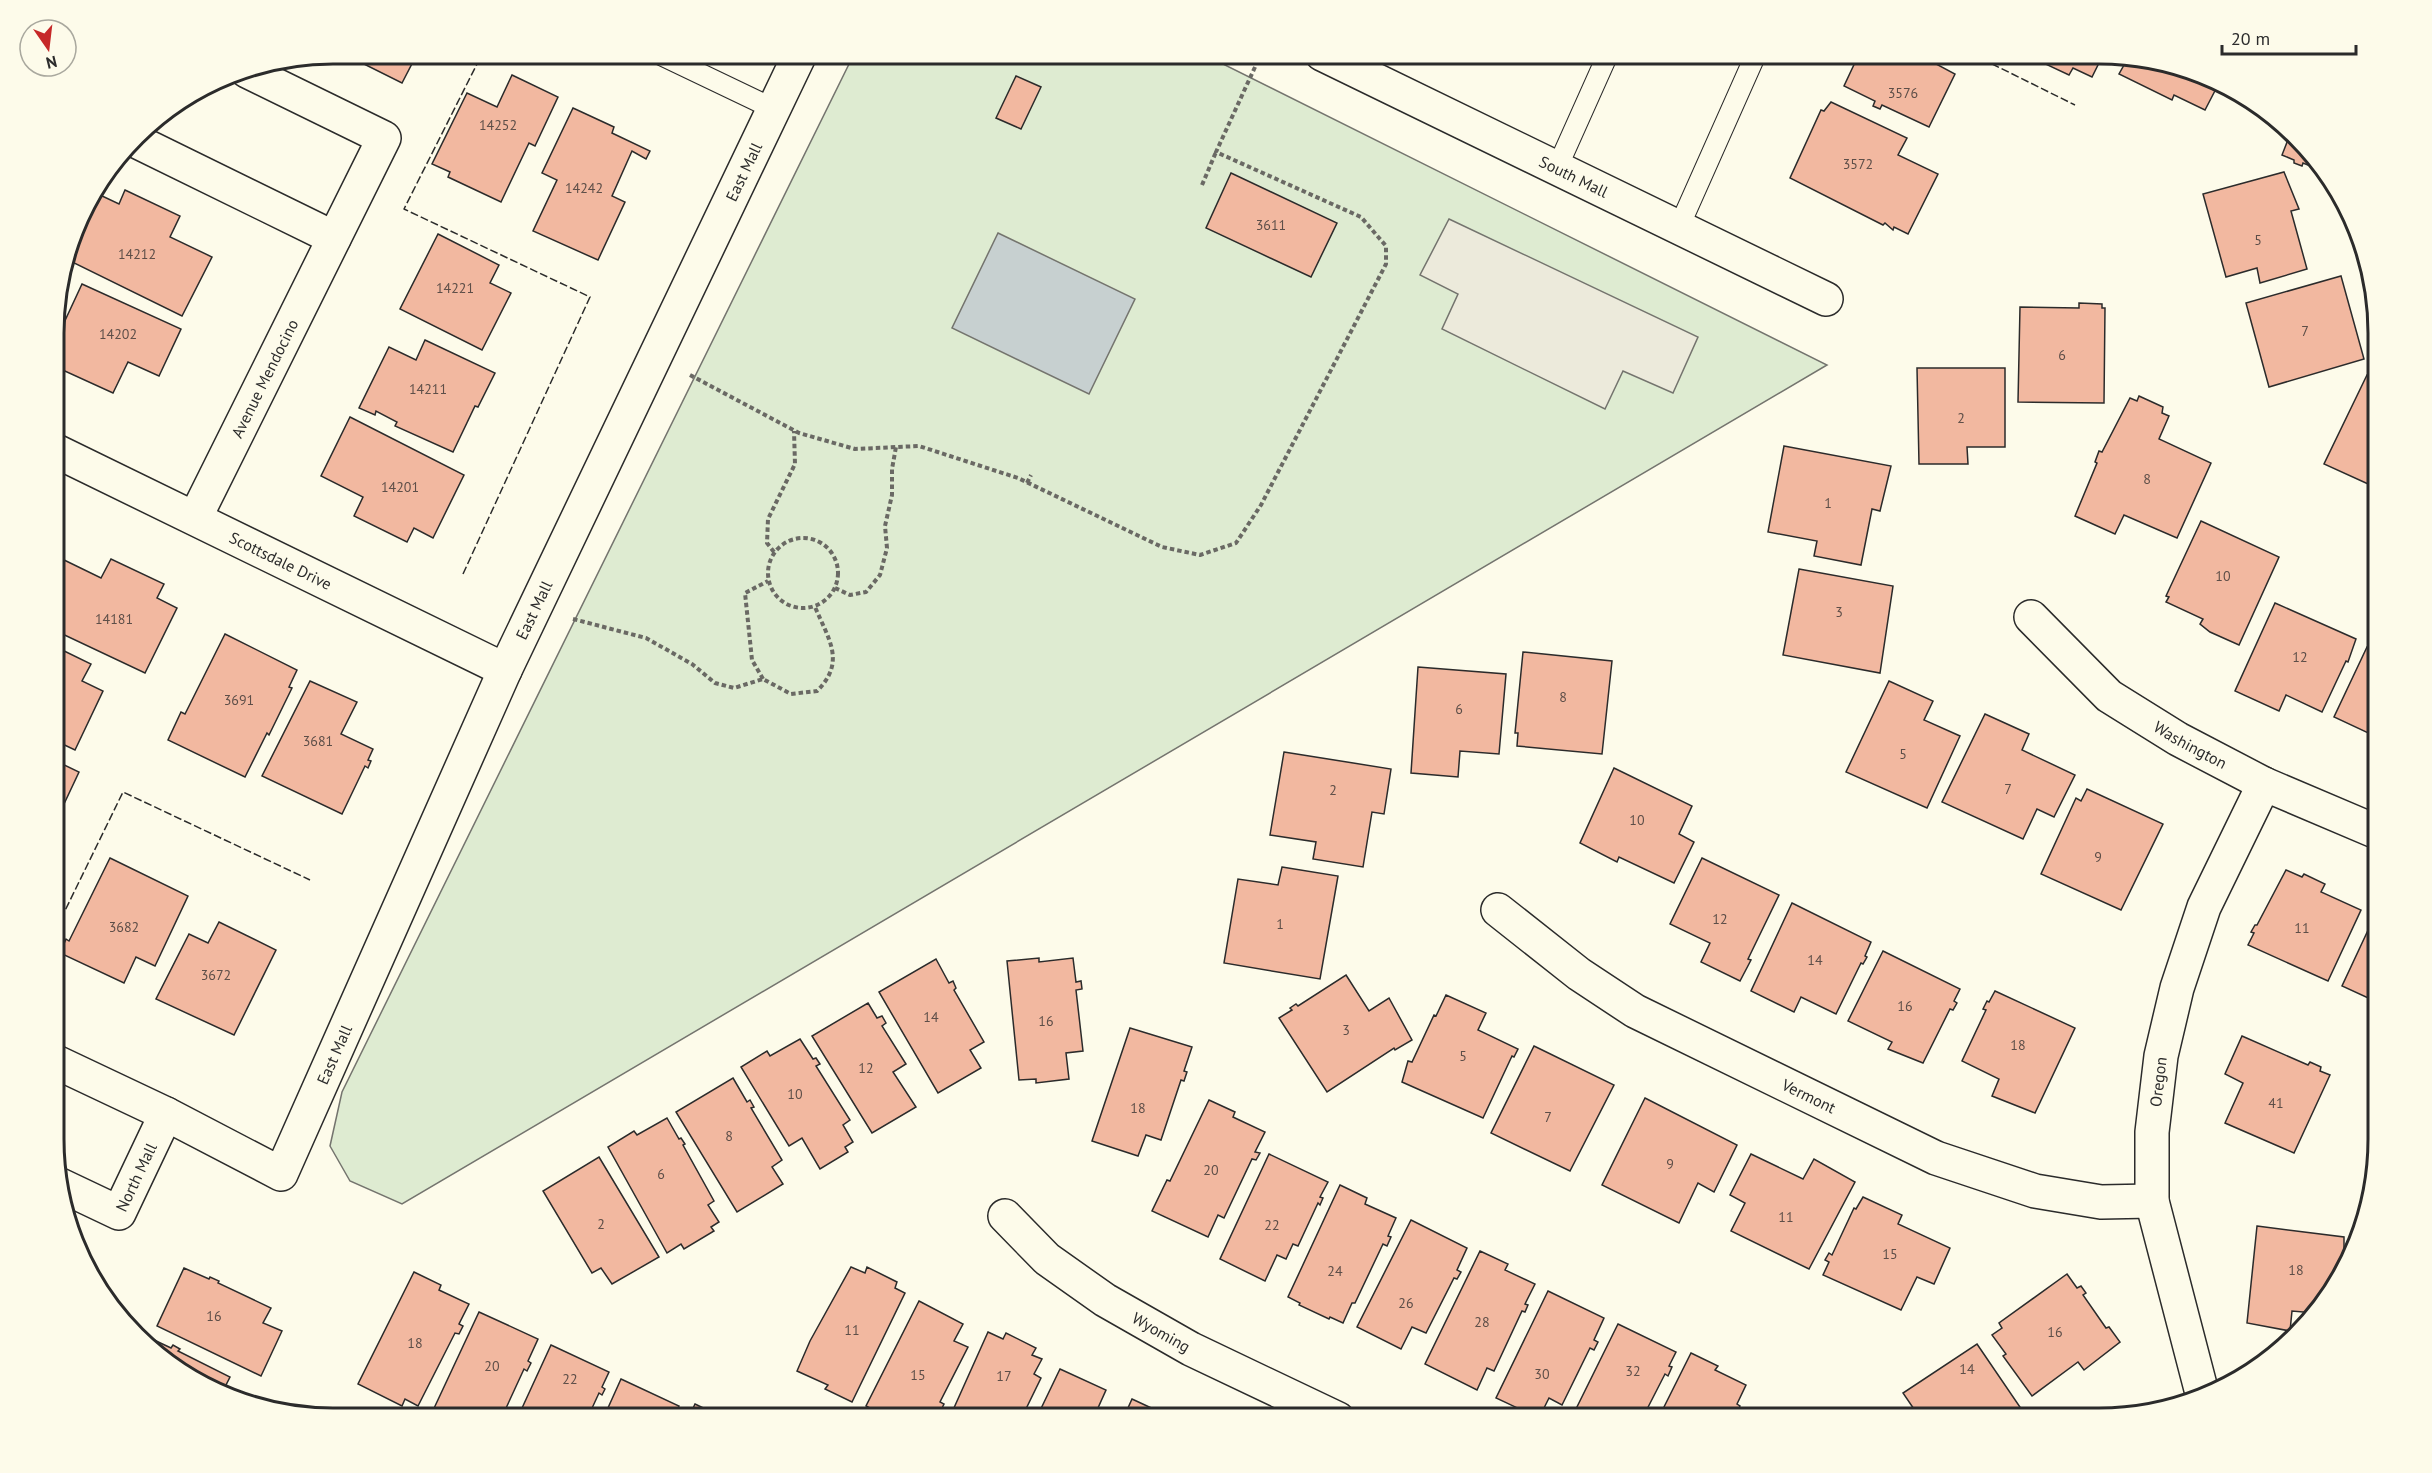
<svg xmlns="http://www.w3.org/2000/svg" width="2432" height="1473" viewBox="0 0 2432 1473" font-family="'PT Sans',sans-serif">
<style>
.green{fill:#deebd1;stroke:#74746e;stroke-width:1.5}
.parking{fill:#eceadb;stroke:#74746e;stroke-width:1.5}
.water{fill:#c7d0d0;stroke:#74746e;stroke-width:1.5}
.building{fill:#f2b8a0;stroke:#2b2b2b;stroke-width:1.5}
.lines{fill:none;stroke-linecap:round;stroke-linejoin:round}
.lane-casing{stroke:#2b2b2b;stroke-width:22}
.street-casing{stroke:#2b2b2b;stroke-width:36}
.secondary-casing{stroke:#2b2b2b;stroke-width:36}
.path{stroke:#6a6964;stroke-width:4;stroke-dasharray:4.5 3;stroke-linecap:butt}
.lane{stroke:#fdfbea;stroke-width:20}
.street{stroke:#fdfbea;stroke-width:33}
.secondary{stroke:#fdfbea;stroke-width:33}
.fence{stroke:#2b2b2b;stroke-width:1.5;stroke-dasharray:8 3;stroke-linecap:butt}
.labels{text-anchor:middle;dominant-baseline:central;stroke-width:4.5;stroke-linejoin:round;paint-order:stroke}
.number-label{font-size:14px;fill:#5d4e48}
.street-label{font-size:16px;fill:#2b2b2b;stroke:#fdfbea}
.rim{fill:none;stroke:#2b2b2b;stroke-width:3}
</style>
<rect width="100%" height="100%" fill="#fdfbea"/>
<!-- green -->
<path class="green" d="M854,54H1203L1827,365L402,1204L350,1181L330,1146L342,1092Z"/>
<!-- parking -->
<path class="parking" d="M1449,219L1698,337L1673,393L1623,371L1605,409L1442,329L1458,294L1420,275Z"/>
<!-- water -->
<path class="water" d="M998,233L1135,299L1089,394L952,328Z"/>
<!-- building -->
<g class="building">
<path d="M341,54H417L402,83L352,58L350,61Z"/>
<path d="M1859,54H1941L1936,64L1955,74L1929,127L1882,105L1880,109L1873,106L1875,101L1844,86Z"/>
<path d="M2042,54H2099L2107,55L2105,58L2102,57L2092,77L2073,68L2069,75L2039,61Z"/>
<path d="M2128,58L2171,64L2219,83L2205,110L2174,95L2172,100L2119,74Z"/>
<path d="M512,75L558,97L535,146L529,143L501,202L448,177L450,172L432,164L467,93L497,107Z"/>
<path d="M1016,76L1041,87L1021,129L996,118Z"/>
<path d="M1831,102L1907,138L1898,155L1938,174L1908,234L1894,227L1893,230L1885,223L1883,225L1790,178L1821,110L1824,111Z"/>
<path d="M573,108L614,127L612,133L650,151L646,159L632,151L612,196L625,202L598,260L533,231L557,180L542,173Z"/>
<path d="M2291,132L2296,136L2323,171L2303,163L2302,166L2294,163V160L2282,155Z"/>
<path d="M2284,172L2299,209L2291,211L2307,269L2260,283L2257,268L2226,277L2203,194Z"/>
<path d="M1231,173L1337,223L1311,277L1206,228Z"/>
<path d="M125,190L180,216L170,237L212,257L182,316L68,260L98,194L119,204Z"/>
<path d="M438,234L499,265L490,283L511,293L482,350L400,309Z"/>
<path d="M2341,276L2364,359L2269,387L2246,303Z"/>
<path d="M82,284L181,329L159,376L128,362L113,393L56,367V340Z"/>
<path d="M2079,303L2102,304V308H2105L2104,403L2018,402L2020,307L2079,308Z"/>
<path d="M425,340L495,373L478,407L475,406L453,452L395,426L397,422L376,411L375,415L359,408L389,347L416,360Z"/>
<path d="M1917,368H2005V447H1967L1968,464H1919Z"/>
<path d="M2367,375L2377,380V488L2324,464Z"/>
<path d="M2139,396L2163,407L2162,413L2169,416L2159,439L2211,463L2177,538L2124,515L2115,534L2075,516L2097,463L2095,462L2099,451L2102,452L2130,398L2137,401Z"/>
<path d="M350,417L464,475L433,538L414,528L407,542L354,516L363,497L321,476Z"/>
<path d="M1784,446L1891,466L1880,511L1872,509L1861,565L1814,556L1817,541L1768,532Z"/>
<path d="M2201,521L2279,557L2239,645L2210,632L2200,624L2203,619L2166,602L2169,597L2166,596Z"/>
<path d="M60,558L101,578L111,559L164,584L157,598L177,608L145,673L56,631V566Z"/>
<path d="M1799,569L1893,586L1880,673L1783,655Z"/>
<path d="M2275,603L2356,639L2348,662L2346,661L2322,712L2286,695L2279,711L2235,691Z"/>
<path d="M225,634L297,670L289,687L292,688L269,735L267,733L245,777L168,740L181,712L185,714Z"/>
<path d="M56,647L91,664L82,681L103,691L75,750L56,741Z"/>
<path d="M2367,647L2377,652V747L2371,744L2375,736L2334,717Z"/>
<path d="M1523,652L1612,661L1602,754L1517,746L1518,733H1515Z"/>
<path d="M1418,667L1506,674L1499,754L1460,751L1458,777L1411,773Z"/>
<path d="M310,681L357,702L341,734L373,749L368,760L371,761L368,768L365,766L342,814L262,776Z"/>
<path d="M1889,681L1933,701L1924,720L1960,736L1927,808L1846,772Z"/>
<path d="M1985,714L2029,734L2022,750L2075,775L2054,817L2037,809L2023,839L1942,802Z"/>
<path d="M1284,752L1391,769L1384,814L1372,812L1363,867L1313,859L1316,842L1270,835Z"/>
<path d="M56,761L79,772L56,821Z"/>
<path d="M1614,768L1692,806L1679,834L1694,842L1674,883L1619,857L1617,862L1580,843Z"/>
<path d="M2087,789L2163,824L2121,910L2041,874L2076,798L2081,801Z"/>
<path d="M110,858L188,896L155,966L136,957L124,983L60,953L66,939L69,941Z"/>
<path d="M1702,858L1779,895L1748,959L1751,960L1740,981L1701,962L1710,943L1670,924Z"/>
<path d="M1282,867L1338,876L1320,979L1224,963L1238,879L1278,885Z"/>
<path d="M2286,870L2302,877L2304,874L2325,884L2321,892L2361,910L2328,981L2248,945L2254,933L2251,932L2255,925H2257Z"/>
<path d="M1792,903L1871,942L1865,956L1867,957L1863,964L1861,963L1836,1014L1801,997L1794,1012L1751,991Z"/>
<path d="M2377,911V1002L2342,986Z"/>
<path d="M219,922L276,950L234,1035L156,999L189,934L208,943Z"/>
<path d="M1883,951L1960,989L1954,1001L1957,1003L1953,1010L1950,1009L1923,1063L1888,1049L1892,1042L1848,1021Z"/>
<path d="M1039,958V962L1073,958L1076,982L1081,981L1082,989L1076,990L1083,1051L1066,1053L1069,1079L1036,1083V1079L1019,1080L1007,961Z"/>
<path d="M936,959L949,983L953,981L956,988L954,990L984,1042L970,1050L981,1068L938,1093L879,992Z"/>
<path d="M1346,975L1369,1011L1389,998L1412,1040L1395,1050L1394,1048L1327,1092L1279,1018L1292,1010L1290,1008L1296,1004L1298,1006Z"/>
<path d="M1995,991L2075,1028L2035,1113L1992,1096L1999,1079L1962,1061L1986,1010L1983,1009L1987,1001L1989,1002Z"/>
<path d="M1446,995L1486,1013L1478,1030L1518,1049L1514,1057L1512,1056L1483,1118L1402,1082L1408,1061L1412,1062L1434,1015L1436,1016Z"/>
<path d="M868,1003L877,1018L882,1016L886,1023L882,1026L906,1064L893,1072L916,1107L872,1133L812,1036Z"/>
<path d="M1130,1028L1192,1047L1184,1071L1187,1072L1184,1081L1181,1080L1161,1140L1146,1135L1138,1156L1092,1141Z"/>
<path d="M2242,1036L2308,1065L2310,1062L2321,1067L2320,1071L2330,1075L2294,1153L2225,1123L2243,1083L2225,1074Z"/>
<path d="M800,1039L813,1059L816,1058L820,1064L816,1066L850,1120L843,1125L853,1142L845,1147L848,1152L820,1169L802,1138L789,1146L741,1067L767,1051L770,1056Z"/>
<path d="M1534,1046L1614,1085L1570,1171L1491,1133Z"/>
<path d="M733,1078L747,1102L750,1100L754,1107L751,1108L782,1160L772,1167L783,1184L737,1212L676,1112Z"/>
<path d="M1645,1098L1737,1145L1714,1192L1698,1183L1679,1223L1602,1185Z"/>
<path d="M1209,1100L1235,1112L1233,1117L1265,1132L1255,1152L1260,1153L1256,1160L1252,1159L1224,1218L1218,1215L1208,1237L1152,1211L1167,1180L1170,1181Z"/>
<path d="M667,1118L679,1139L681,1138L685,1144L683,1145L714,1201L708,1205L719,1222L711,1227L714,1231L684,1249L681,1244L667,1253L608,1147L634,1131L637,1135Z"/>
<path d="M1269,1154L1328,1182L1320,1197L1323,1198L1320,1205L1318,1203L1298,1246L1293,1244L1286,1259L1277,1255L1265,1281L1220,1259Z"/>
<path d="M1751,1154L1803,1179L1814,1159L1855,1182L1809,1269L1731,1231L1745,1203L1730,1195Z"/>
<path d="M599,1157L659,1257L612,1284L601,1268L592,1273L543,1191Z"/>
<path d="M1340,1185L1367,1198L1365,1204L1396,1218L1388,1236L1391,1237L1387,1246L1383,1244L1355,1303H1352L1343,1323L1330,1317L1329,1319L1299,1305L1300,1303L1288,1297Z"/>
<path d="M1863,1197L1902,1215L1898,1224L1950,1248L1934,1284L1917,1277L1901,1310L1823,1275L1829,1262L1825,1260L1829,1253L1832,1255L1854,1208L1856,1209Z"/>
<path d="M1411,1220L1467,1248L1457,1270L1461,1272L1457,1279L1454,1278L1426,1333L1412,1327L1401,1349L1357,1327Z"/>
<path d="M2257,1226L2344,1237V1260L2340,1281L2315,1313L2292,1311L2290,1331L2247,1323Z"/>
<path d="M1480,1251L1508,1264L1505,1270L1535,1284L1525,1304L1528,1305L1525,1312L1522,1311L1494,1371L1487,1368L1477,1390L1425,1364Z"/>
<path d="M851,1267L865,1273L867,1267L897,1282L895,1288L905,1293L852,1402L825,1389L828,1385L797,1371L810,1341Z"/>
<path d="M184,1268L209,1279L210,1277L219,1281L218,1283L271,1308L263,1323L282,1331L261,1376L157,1326Z"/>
<path d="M414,1272L441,1285L439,1290L469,1304L459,1324L463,1326L459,1334L455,1333L418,1406L405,1399L402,1406L358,1384Z"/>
<path d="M2067,1274L2077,1288L2081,1286L2086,1293L2083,1295L2106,1328L2109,1327L2120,1342L2084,1370L2078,1362L2032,1396L2003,1356L2006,1354L1992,1335L2002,1328L1999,1323Z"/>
<path d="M1548,1291L1604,1318L1594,1340L1598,1342L1594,1350L1590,1348L1562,1405L1549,1398L1539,1418L1496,1398Z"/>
<path d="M919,1301L963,1324L954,1341L968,1347L940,1402L944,1404L940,1412L936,1410L932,1419H891L866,1406Z"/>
<path d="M479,1312L538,1339L528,1361L531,1363L527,1371L524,1369L501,1419H488L479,1415L477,1419H429Z"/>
<path d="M1618,1324L1676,1352L1669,1366L1672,1367L1668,1376L1665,1374L1643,1417L1632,1411L1628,1419H1571Z"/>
<path d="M988,1332L1003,1339L1006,1333L1036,1348L1032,1355L1042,1359L1034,1374L1041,1378L1021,1419H949Z"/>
<path d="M154,1340L171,1348L173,1345L180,1349L178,1351L230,1377L224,1389L249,1401L248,1404L193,1381L153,1343Z"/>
<path d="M1977,1344L2022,1410L2009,1418H1920L1903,1393Z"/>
<path d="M551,1345L609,1372L602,1387L605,1389L602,1395L599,1393L587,1419H517Z"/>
<path d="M1691,1353L1718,1366L1715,1370L1746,1385L1737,1404L1740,1406L1736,1414L1732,1413L1730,1419H1658Z"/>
<path d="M1060,1369L1106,1390L1093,1419H1036Z"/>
<path d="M621,1379L679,1406L672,1419H603Z"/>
<path d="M1132,1399L1175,1419H1123Z"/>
<path d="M695,1404L724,1418V1419H688Z"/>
</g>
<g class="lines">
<defs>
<g id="lane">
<path d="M659,54L774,109"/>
<path d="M1557,168L1608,54"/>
<path d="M1679,227L1756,54"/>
</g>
<g id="street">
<path id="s1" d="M1322,54L1826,299"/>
<path d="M136,141L334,238"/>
<path id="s2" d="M195,518L384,138L247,71"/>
<path id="s3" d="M2031,617L2109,696L2178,739L2264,784L2377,832"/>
<path id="s4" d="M1498,910L1579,974L1635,1011L1936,1158L2035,1191L2101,1202L2152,1201"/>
<path id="s5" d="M56,1062L166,1114L281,1174L505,670"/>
<path id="s6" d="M60,1185L119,1213L166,1114"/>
<path id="s7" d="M1005,1216L1047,1259L1105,1300L1191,1349L1338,1419"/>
<path id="s8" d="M2202,1393L2152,1201V1132L2161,1056L2177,988L2204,907L2264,784"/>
</g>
<g id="secondary">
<path id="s9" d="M56,451L505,670L800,54"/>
</g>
</defs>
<!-- lane casing -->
<use href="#lane" class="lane-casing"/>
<!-- street casing -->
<use href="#street" class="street-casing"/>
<!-- secondary casing -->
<use href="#secondary" class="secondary-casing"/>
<!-- path -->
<g class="path">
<path d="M1202,185L1216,152"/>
<path d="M690,375L799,433L855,449L919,446L1018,478L1162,547L1200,555L1236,543L1261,505L1386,264V246L1361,217L1216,152L1261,54"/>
<path d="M1027,483L1031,475"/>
<circle cx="803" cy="573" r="35"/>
<path d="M774,552L767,543L768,519L795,464L794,431"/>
<path d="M835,588L850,595L866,592L880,575L887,548L885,526L892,495V469L896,447"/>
<path d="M573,619L646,638L692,664L715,683L734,688L763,679L791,694L817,691C846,662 829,640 815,607"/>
<path d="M763,679L752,660L745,593L768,581"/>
</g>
<!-- lane -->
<use href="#lane" class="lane"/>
<!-- street -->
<use href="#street" class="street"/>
<!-- secondary -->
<use href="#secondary" class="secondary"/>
<!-- fence -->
<g class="fence">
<path d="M1972,54L2075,105"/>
<path d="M463,574L590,297L404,209L482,54"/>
<path d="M56,929L123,792L310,880"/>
</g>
</g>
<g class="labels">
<!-- number labels -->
<g class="number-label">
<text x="1903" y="93">3576</text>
<text x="498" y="125">14252</text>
<text x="1858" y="164">3572</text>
<text x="584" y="188">14242</text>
<text x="1271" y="225">3611</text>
<text x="2258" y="240">5</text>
<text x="137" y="254">14212</text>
<text x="455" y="288">14221</text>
<text x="2305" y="331">7</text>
<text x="118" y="334">14202</text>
<text x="2062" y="355">6</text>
<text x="428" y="389">14211</text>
<text x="1961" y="418">2</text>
<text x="2147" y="479">8</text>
<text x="400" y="487">14201</text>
<text x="1828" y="503">1</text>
<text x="2223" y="576">10</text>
<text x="1839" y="612">3</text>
<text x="114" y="619">14181</text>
<text x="2300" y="657">12</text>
<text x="1563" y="697">8</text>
<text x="239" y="700">3691</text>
<text x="1459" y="709">6</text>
<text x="318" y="741">3681</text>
<text x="1903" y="754">5</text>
<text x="2008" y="789">7</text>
<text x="1333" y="790">2</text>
<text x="1637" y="820">10</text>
<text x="2098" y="857">9</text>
<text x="1720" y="919">12</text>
<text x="1280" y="924">1</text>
<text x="124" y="927">3682</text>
<text x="2302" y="928">11</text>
<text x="1815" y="960">14</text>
<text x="216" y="975">3672</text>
<text x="1905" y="1006">16</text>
<text x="931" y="1017">14</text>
<text x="1046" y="1021">16</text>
<text x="1346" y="1030">3</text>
<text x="2018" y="1045">18</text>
<text x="1463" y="1056">5</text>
<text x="866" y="1068">12</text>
<text x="795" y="1094">10</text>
<text x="2276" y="1103">41</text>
<text x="1138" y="1108">18</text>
<text x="1548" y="1117">7</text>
<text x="729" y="1136">8</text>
<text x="1670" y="1164">9</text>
<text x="1211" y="1170">20</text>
<text x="661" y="1174">6</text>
<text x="1786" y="1217">11</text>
<text x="601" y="1224">2</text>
<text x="1272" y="1225">22</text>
<text x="1890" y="1254">15</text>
<text x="2296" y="1270">18</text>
<text x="1335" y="1271">24</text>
<text x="1406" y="1303">26</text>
<text x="214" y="1316">16</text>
<text x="1482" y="1322">28</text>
<text x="852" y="1330">11</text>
<text x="2055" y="1332">16</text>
<text x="415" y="1343">18</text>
<text x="492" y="1366">20</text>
<text x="1967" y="1369">14</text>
<text x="1633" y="1371">32</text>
<text x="1542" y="1374">30</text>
<text x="918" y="1375">15</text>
<text x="1004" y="1376">17</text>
<text x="570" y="1379">22</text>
</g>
<!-- street labels -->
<g class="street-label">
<text stroke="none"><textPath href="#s9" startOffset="1052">East Mall</textPath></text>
<text stroke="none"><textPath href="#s1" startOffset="280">South Mall</textPath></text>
<text stroke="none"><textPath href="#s2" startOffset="156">Avenue Mendocino</textPath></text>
<text stroke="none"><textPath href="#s9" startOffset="250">Scottsdale Drive</textPath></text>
<text stroke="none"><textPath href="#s9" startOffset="566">East Mall</textPath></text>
<text stroke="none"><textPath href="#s3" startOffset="206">Washington</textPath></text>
<text stroke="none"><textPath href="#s5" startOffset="382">East Mall</textPath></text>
<text stroke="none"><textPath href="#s8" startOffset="318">Oregon</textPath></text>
<text stroke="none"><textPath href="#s4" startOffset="364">Vermont</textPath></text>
<text stroke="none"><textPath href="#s6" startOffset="105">North Mall</textPath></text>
<text stroke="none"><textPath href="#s7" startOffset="196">Wyoming</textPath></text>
</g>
</g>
<!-- crop -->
<path d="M0 0H2432V1473H0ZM333 64H2099A269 269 0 0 1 2368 333V1139A269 269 0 0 1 2099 1408H333A269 269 0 0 1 64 1139V333A269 269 0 0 1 333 64Z" fill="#fdfbea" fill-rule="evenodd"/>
<path class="rim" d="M333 64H2099A269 269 0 0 1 2368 333V1139A269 269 0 0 1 2099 1408H333A269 269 0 0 1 64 1139V333A269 269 0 0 1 333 64Z"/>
<!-- north arrow -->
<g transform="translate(48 48) rotate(166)"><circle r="28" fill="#fdfbea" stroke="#a9a89e" stroke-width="1.5"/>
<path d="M0-4.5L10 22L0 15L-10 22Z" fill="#c62828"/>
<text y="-9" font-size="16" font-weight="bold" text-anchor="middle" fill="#2b2b2b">N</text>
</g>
<!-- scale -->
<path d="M2222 45v9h134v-9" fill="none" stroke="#2b2b2b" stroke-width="3"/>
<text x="2231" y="45" font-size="18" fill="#2b2b2b" stroke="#fdfbea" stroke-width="4.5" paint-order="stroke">20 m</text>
</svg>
